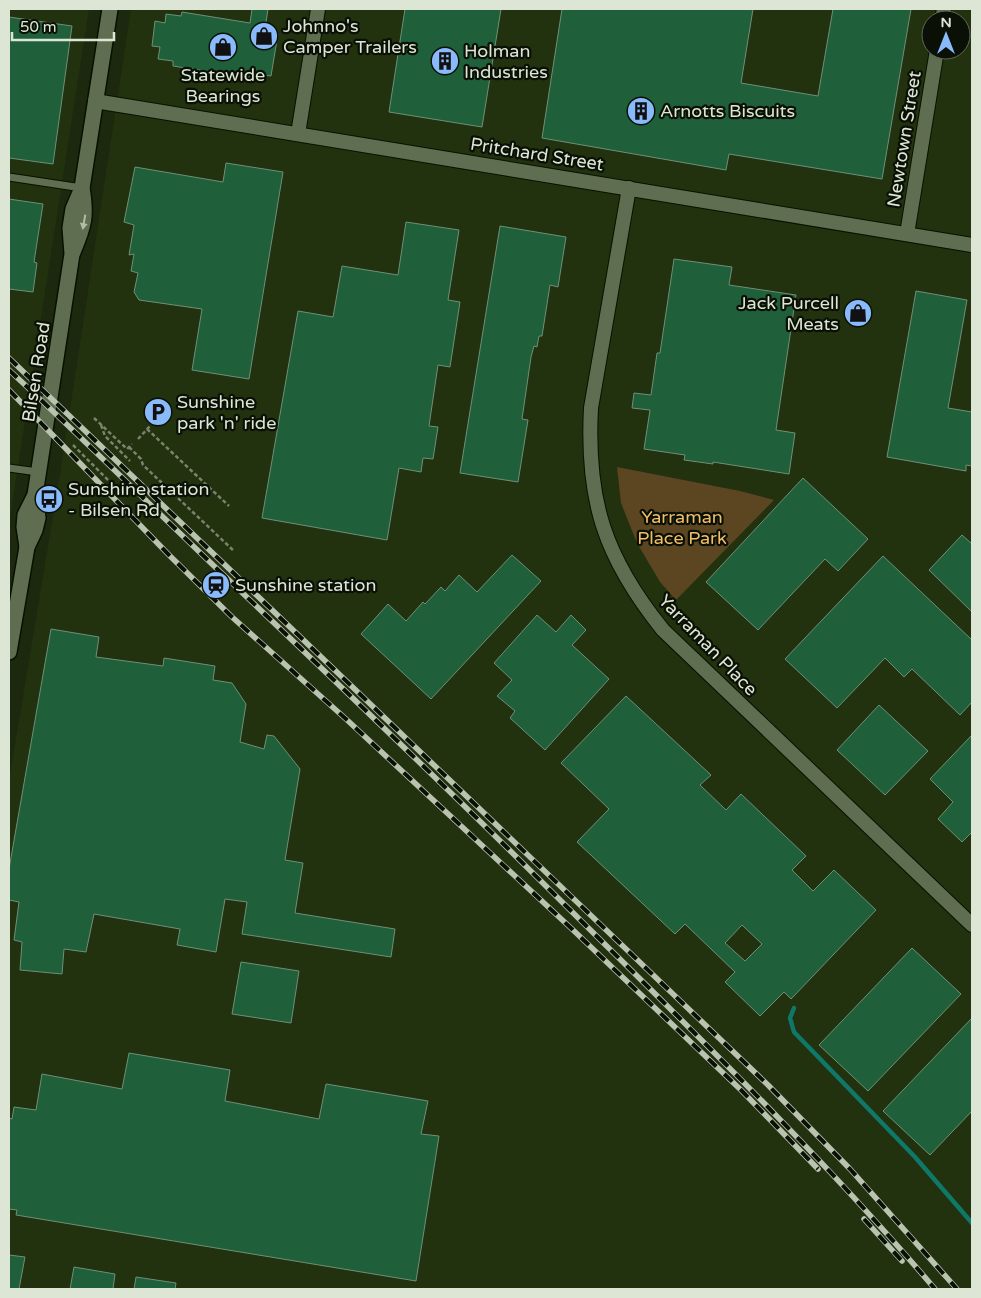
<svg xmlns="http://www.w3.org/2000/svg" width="981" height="1298" viewBox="0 0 981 1298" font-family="'Varela Round',sans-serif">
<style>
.built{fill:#22310e;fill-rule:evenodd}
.green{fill:#5c4621}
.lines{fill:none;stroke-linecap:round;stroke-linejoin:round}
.stream{stroke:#0f7869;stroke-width:4.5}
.building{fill:#1f603a;stroke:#6f8f79;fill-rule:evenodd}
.service-casing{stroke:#071100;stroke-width:9}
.minor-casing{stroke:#071100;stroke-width:16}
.tertiary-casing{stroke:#071100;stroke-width:18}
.path{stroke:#79836d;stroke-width:2.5;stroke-dasharray:4 2.5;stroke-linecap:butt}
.service{stroke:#5f6e50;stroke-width:7}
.minor{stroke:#5f6e50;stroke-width:14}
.tertiary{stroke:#5f6e50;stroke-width:15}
.rail-casing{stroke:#b9c3b0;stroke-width:5.5}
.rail{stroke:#0a1005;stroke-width:4;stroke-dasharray:11;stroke-linecap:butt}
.oneway{fill:#b1bca6}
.labels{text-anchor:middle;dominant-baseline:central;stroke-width:4.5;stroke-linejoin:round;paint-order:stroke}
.poi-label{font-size:18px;fill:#dde6d5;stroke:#0a1005;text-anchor:start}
.street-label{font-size:18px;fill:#dde6d5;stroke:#0a1005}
.park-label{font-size:18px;fill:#f3be68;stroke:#0a1005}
</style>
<rect width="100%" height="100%" fill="#1d290e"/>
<!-- built -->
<g class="built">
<path d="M9,9H89L9,524Z"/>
<path d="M131,9H972V1289H9V781L61,468ZM931,20H961V50H931Z"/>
</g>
<!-- green -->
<path class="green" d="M617,467L740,491L774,500L676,600L660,582L637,543L621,503Z"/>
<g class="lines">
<!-- stream -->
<path class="stream" d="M794,1008L790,1018L794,1032L915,1157L972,1223"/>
</g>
<!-- building -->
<g class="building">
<path d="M252,9H268L265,29L272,30V34H278L271,76L249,73V78L173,66V61L158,59L160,47L152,46L155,21L165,23L166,14L181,16L182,12L250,23Z"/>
<path d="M405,9H501L482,127L389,112Z"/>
<path d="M562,9H753L741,83L818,96L833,9H911L882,179L729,154L726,170L542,138Z"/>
<path d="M9,17L72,26L53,164L9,158Z"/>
<path d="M226,163L283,172L249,379L192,370L202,309L139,300L134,292L138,273L131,271L134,254L129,255L134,225L124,222L135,167L223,182Z"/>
<path d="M9,199L43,204L34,262L37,263L33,292L9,289Z"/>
<path d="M406,222L459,230L448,300L460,302L450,367L438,365L429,426L438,427L433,459L423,458L421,472L399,468L387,540L262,518L298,311L333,317L342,266L398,275Z"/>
<path d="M500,226L566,237L558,287L550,285L542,336H539L537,347L534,346L531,357L522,419L528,420L518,482L460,473Z"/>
<path d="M674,259L732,267L729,285L796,295L776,430L795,433L789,474L713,462V464L684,460L685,455L644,449L650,410L632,408L634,393L651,395L657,353H660Z"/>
<path d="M916,291L967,300L948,408L972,412V466L966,465V471L887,457Z"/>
<path d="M803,478L868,539L838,571L825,559L758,630L706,582Z"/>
<path d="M962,535L972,544V612L929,570Z"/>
<path d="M512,555L541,581L431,699L361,634L388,604L406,621L423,602L425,604L441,587L445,591L459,575L477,592Z"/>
<path d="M883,556L972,640V702L960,715L912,669L904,677L885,658L837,708L785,659Z"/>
<path d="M537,615L556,632L571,615L586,630L572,645L609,679L545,750L510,718L515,711L497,696L512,680L494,663Z"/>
<path d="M51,629L99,637L96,657L163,666L164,658L215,666L213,680L232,683L246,704L240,742L264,749L267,735L274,736L300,769L285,860L303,863L295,913L395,929L391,957L242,934L247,902L225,899L216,952L177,945L180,929L94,914L86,952L64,949L62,974L20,970L22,942L14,940L19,902L9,900V869Z"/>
<path d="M626,696L711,775L700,785L726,810L741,794L806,856L792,870L813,891L834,870L876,910L791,999L784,992L760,1016L725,982L735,972L685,924L675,934L577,842L609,809L561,763ZM742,925L762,944L745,961L725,943Z"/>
<path d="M879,705L928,751L885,795L837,750Z"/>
<path d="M972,735V832L962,842L938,819L953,802L930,779Z"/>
<path d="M912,948L961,994L868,1091L819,1045Z"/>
<path d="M241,962L299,971L291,1023L232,1014Z"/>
<path d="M972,1018V1111L930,1155L883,1111Z"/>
<path d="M129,1053L230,1070L225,1101L319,1119L326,1084L428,1101L421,1134L439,1136L416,1281L16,1215L17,1210L9,1209V1118L12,1119L14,1107L36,1110L42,1074L122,1089Z"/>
<path d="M9,1255L25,1257L19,1289H9Z"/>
<path d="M74,1267L115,1274L113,1289H70Z"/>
<path d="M136,1277L176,1283L175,1289H134Z"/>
</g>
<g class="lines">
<defs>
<g id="service">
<path d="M9,177L82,188"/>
<path d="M9,468L38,472"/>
</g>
<g id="minor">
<path d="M942,20L944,9"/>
<path d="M95,101L972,245"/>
<path d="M298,134L318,9"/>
<path d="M629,188L591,408C586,501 605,558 663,630L972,925"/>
<path d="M907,234L937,50"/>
</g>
<g id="tertiary">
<path d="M73,252C84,226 87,216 82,188"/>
<path d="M27,547L24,527L25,515L35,495L72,254L70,228L73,209L82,188L110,9"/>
<path d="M9,652L27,547L35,530L38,518L35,495"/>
</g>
</defs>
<!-- service casing -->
<use href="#service" class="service-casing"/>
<!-- minor casing -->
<use href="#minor" class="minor-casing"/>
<!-- tertiary casing -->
<use href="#tertiary" class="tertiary-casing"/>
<!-- path -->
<g class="path">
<path d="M94,418L127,449L132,444"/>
<path d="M156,420L170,406"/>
<path d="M101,425L105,436L130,461"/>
<path d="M147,429L229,506"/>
<path d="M138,439L150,426"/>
<path d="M73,445L110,482"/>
<path d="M129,447L141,459L143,465L234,551"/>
</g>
<!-- service -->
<use href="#service" class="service"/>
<!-- minor -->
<use href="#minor" class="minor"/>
<!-- tertiary -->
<use href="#tertiary" class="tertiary"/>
<defs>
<g id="rail">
<path d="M9,358L768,1085L850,1169L957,1289"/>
<path d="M9,370C78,434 145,500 213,565C327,673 441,782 553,893C683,1022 816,1149 935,1289"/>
<path d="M9,390L169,555L232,617L346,719L572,929L741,1090L818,1169"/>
<path d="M864,1219L902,1261"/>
</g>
</defs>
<!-- rail casing -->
<use href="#rail" class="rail-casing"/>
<!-- rail -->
<use href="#rail" class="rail"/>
</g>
<!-- one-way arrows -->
<defs><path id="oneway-solid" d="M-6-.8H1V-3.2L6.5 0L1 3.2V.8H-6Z" transform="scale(1.25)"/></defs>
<use class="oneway" href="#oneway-solid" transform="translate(84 222) rotate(100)"/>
<!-- icons -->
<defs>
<symbol id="shop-disc" viewBox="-11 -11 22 22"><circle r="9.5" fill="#88bafc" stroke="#0a1005"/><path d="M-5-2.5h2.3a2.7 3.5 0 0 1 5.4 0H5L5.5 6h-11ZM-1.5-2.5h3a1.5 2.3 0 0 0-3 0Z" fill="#111"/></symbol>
<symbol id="building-disc" viewBox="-11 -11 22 22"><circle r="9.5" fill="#88bafc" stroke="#0a1005"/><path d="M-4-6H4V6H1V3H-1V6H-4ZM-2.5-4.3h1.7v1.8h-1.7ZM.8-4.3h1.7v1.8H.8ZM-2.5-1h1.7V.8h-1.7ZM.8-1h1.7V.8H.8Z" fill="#111"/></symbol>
<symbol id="parking-disc" viewBox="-11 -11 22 22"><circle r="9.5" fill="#88bafc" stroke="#0a1005"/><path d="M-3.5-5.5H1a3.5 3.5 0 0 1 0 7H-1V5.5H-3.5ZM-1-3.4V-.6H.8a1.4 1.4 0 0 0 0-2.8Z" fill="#111"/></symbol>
<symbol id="bus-disc" viewBox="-11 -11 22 22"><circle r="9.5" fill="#88bafc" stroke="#0a1005"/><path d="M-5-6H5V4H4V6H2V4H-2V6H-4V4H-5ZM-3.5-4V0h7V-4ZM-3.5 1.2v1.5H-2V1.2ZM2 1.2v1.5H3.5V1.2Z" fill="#111"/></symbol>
<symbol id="station-disc" viewBox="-11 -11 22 22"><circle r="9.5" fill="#88bafc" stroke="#0a1005"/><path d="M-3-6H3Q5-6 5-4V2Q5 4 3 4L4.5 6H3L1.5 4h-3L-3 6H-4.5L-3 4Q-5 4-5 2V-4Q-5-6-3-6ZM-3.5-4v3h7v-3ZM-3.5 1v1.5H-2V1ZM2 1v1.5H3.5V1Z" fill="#111"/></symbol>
</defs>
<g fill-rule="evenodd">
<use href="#shop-disc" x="248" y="20" width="32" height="32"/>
<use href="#shop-disc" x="207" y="31" width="32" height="32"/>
<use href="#building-disc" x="429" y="45" width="32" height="32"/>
<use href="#building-disc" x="625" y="95" width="32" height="32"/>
<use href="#shop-disc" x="842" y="297" width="32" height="32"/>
<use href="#parking-disc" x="142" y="396" width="32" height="32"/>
<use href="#bus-disc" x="33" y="483" width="32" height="32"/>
<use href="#station-disc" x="200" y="569" width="32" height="32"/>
</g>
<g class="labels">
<!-- poi labels -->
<g class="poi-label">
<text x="283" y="26">Johnno's<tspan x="283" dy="21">Camper Trailers</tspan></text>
<text x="464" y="51">Holman<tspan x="464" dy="21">Industries</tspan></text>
<text x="223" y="75" text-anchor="middle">Statewide<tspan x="223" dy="21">Bearings</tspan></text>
<text x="660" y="111">Arnotts Biscuits</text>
<text x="839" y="303" text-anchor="end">Jack Purcell<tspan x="839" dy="21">Meats</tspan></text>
<text x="177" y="402">Sunshine<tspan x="177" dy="21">park 'n' ride</tspan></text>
<text x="68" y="489">Sunshine station<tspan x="68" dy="21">- Bilsen Rd</tspan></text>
<text x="235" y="585">Sunshine station</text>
</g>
<!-- street labels -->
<g class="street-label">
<text transform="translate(904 139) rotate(-81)">Newtown Street</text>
<text transform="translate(537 154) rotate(9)">Pritchard Street</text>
<text transform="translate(36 372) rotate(-81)">Bilsen Road</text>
<text transform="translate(708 645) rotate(46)">Yarraman Place</text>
</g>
<!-- park labels -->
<g class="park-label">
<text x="682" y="517">Yarraman<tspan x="682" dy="21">Place Park</tspan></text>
</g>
</g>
<!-- border -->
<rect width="981" height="1298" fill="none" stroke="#dde6d5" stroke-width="20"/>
<!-- north arrow -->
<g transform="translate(946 35)"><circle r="24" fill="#0a1005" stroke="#5e6658"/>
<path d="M0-4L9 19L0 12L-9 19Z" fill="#88bafc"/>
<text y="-8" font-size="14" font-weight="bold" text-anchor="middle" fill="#dde6d5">N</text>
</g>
<!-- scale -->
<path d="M12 32v8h102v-8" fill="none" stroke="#dde6d5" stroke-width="2.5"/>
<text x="20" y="32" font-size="15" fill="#dde6d5" stroke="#0a1005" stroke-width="4" paint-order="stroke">50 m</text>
</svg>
